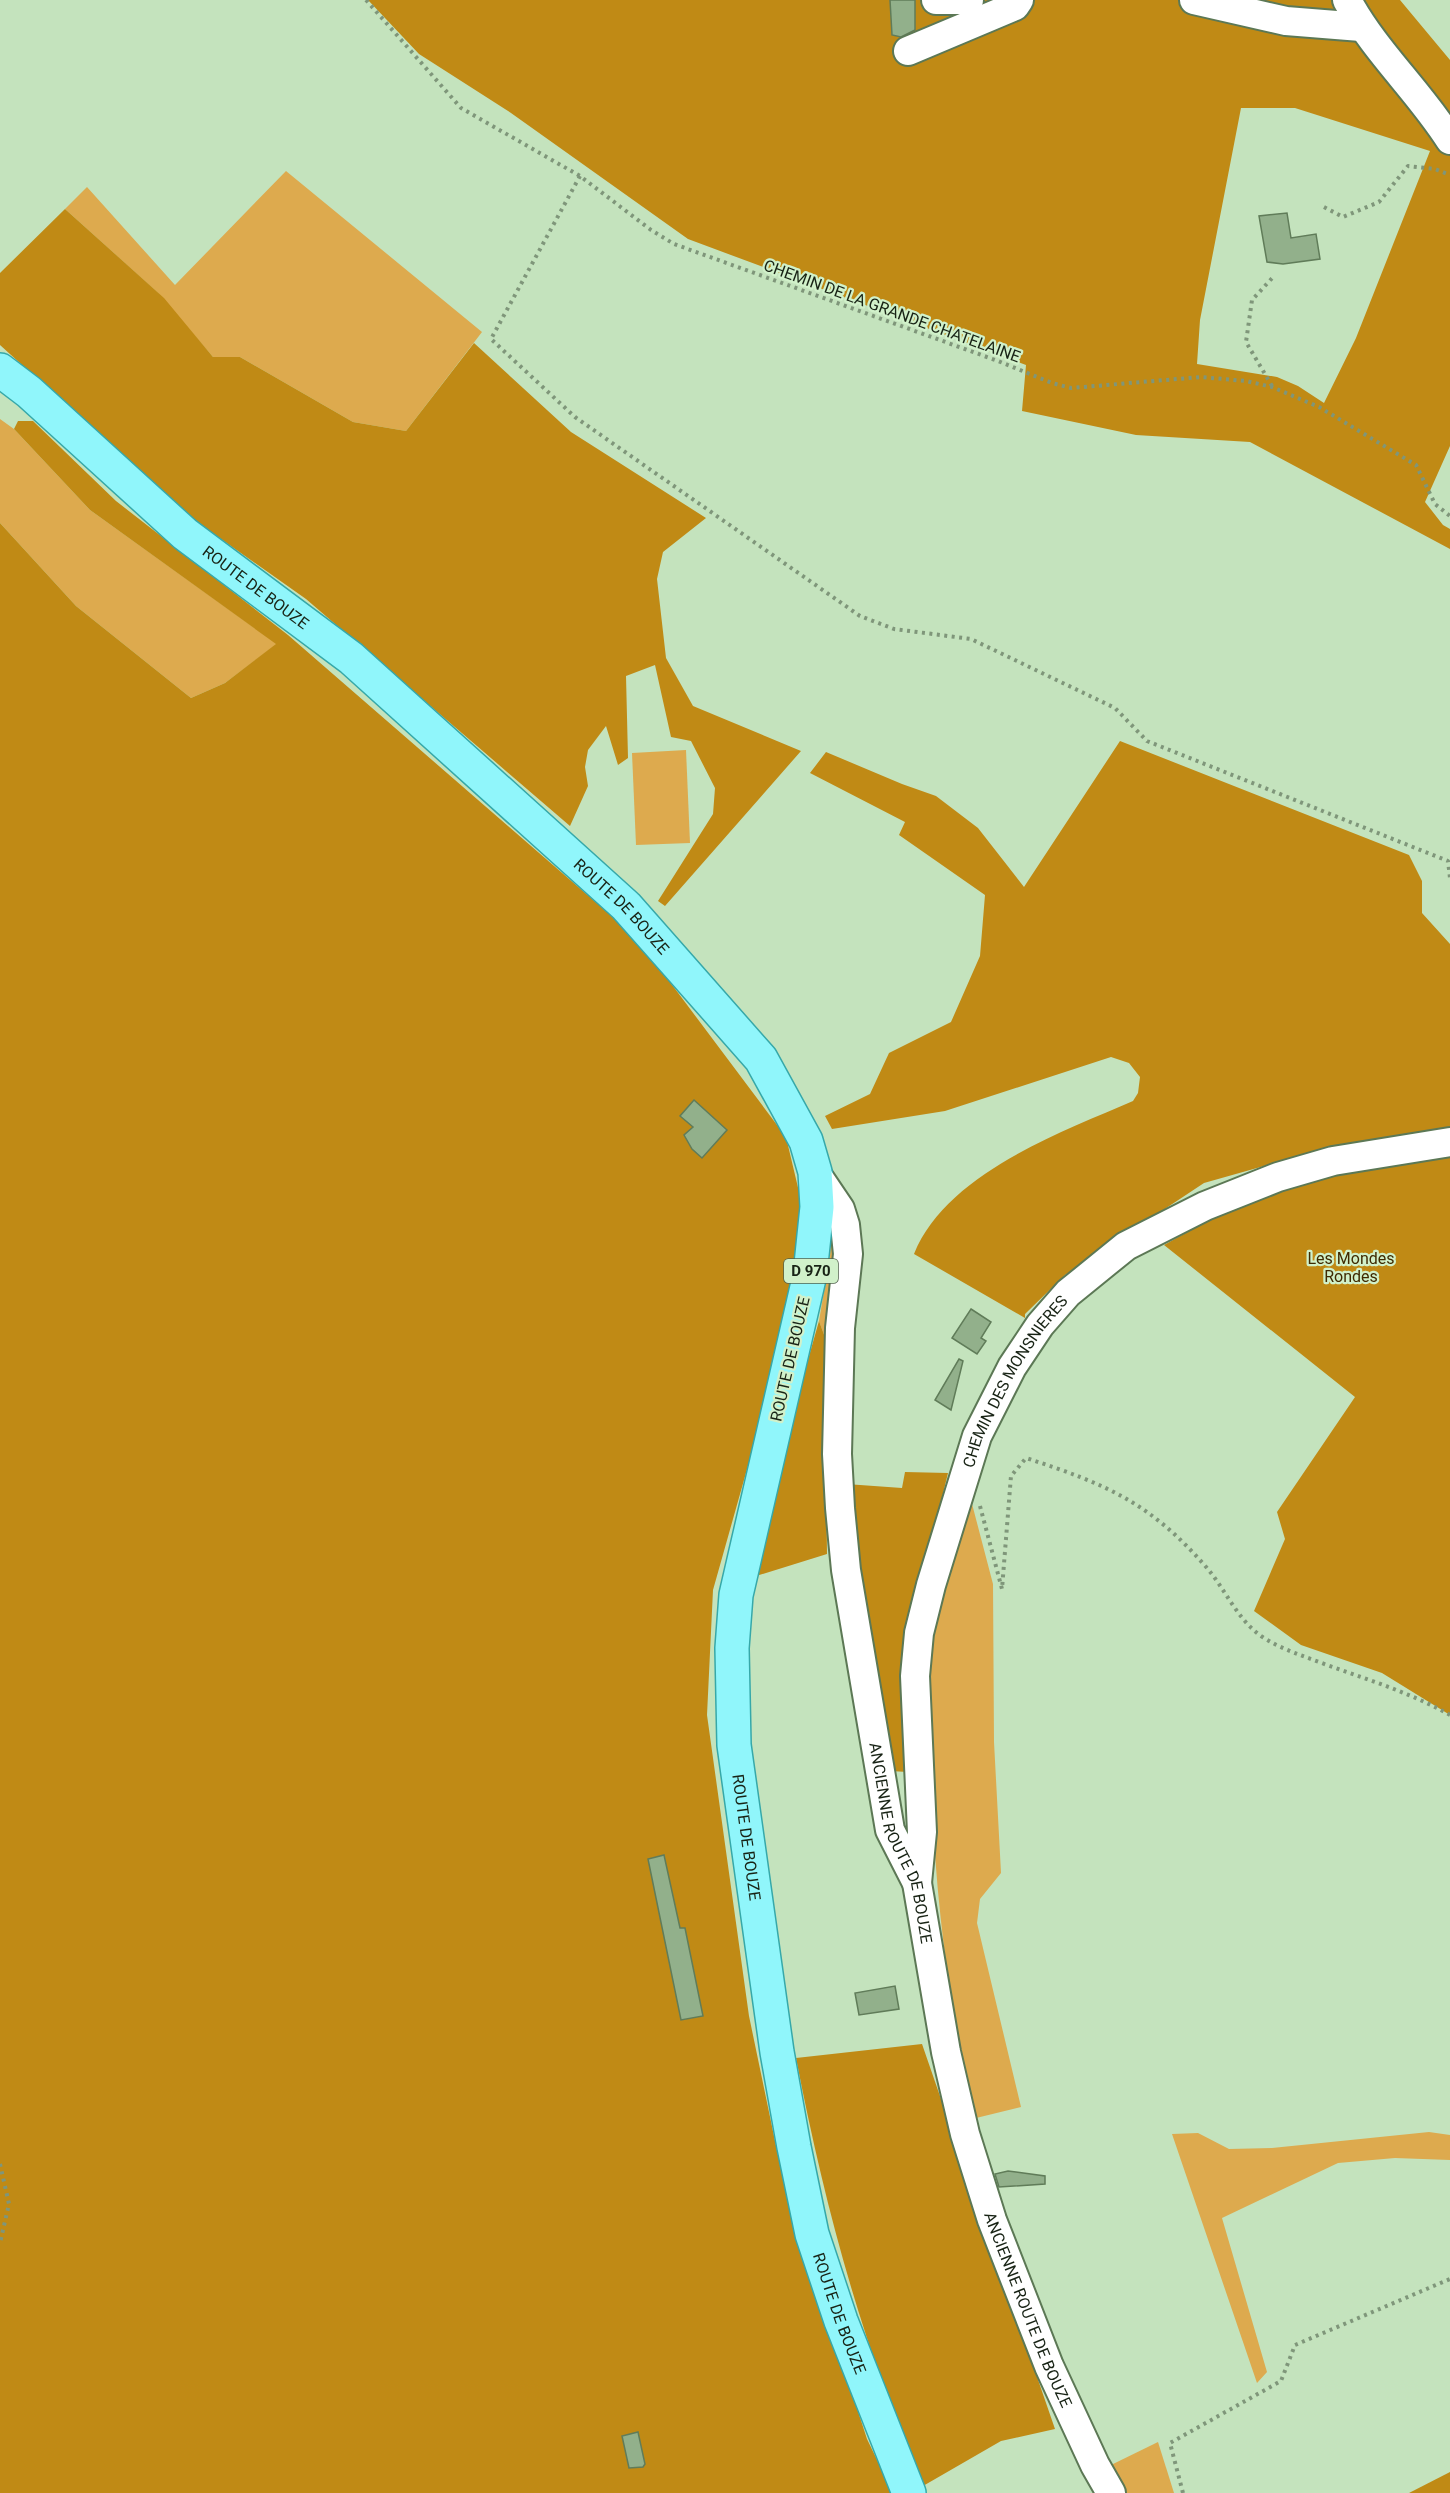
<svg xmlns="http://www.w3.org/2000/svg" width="1450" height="2493" viewBox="0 0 1450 2493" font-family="Roboto,sans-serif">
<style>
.green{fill:#ddaa4e}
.forest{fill:#c08a15;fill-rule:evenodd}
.building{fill:#92b08b;stroke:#607c59;stroke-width:1.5}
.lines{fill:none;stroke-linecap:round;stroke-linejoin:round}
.minor-casing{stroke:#5c7855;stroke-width:32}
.major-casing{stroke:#36a8a9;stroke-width:36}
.path{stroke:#7f967a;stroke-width:4;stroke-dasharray:3 4.5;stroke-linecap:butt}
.minor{stroke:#fff;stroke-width:28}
.major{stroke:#90f6fb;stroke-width:33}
.labels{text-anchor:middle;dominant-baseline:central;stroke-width:4.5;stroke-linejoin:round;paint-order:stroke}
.shield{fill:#d1f1ca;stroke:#50614b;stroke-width:1.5}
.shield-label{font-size:15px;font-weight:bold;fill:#182315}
.street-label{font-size:16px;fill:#182315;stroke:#d1f1ca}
.park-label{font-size:16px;fill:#3f2900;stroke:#d1f1ca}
</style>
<rect width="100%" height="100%" fill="#c4e3bd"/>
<!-- green -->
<g class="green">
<path d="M286,171L482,332L406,431L353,422L240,357H213L157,292L65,209L87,187L175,285Z"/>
<path d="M0,419L14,429L90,510L277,644L225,683L191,698L76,606L0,523Z"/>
<path d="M686,750L690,843L636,845L632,753Z"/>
<path d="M831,1223H837L830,1351L819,1321L830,1255Z"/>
<path d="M971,1500L993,1584L994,1742L1001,1873L980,1899L977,1923L1021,2107L972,2119C951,2013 936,1907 932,1799C930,1765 926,1732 928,1699C930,1631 944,1561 971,1500Z"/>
<path d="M1429,2132L1450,2135V2160L1395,2158L1338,2163L1222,2218L1267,2372L1257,2383L1172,2134L1198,2133L1229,2149L1272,2148Z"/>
<path d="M1158,2442L1174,2493H1127L1111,2465Z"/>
</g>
<!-- forest -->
<g class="forest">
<path d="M368,0H1400L1450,60V446L1425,502L1443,525L1450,529V549L1250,442L1136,435L1022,411L1026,365L688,239L511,113L419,54ZM1241,108H1295L1430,151L1356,338L1324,403L1298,386L1277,377L1197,364L1200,320Z"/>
<path d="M65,209L164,298L213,357H240L353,422L406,431L474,343L571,432L706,518L663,552L657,579L666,658L693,706L801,751L665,906L658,901L713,814L715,788L691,741L671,737L655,665L626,676L628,758L618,765L606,726L588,750L585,767L588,786L570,826L306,599L190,517L0,345V273Z"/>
<path d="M18,421H33L116,501L288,635L637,938L786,1137L800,1196L798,1249L762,1416L713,1590L707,1715L749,2016L784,2184L867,2439L893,2493H0V523L76,606L191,698L225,683L276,644L90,510L14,429Z"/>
<path d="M1120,741L1409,855L1422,881V913L1450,944V1130L1335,1146L1204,1183L1065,1275L1025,1314V1318L914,1254C946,1174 1059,1133 1133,1101L1138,1093L1140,1077L1129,1063L1111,1057L945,1111L832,1129L825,1116L870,1094L889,1053L951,1022L980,956L985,895L899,835L905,822L810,773L826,752L902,784L936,796L978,828L1024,887Z"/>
<path d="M1450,1155V1715L1382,1673L1301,1645L1254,1611L1285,1539L1277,1512L1355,1397L1164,1245L1242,1202L1326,1170Z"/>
<path d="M819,1321L830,1351L826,1472L827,1554L756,1576L771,1490Z"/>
<path d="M905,1472L948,1473L902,1662V1710L908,1772L890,1771L846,1484L902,1488Z"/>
<path d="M922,2044L1055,2429L1001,2441L923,2486C862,2345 825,2207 796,2058Z"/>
<path d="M1450,2472V2493H1409Z"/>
</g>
<!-- building -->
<g class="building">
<path d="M890,0H915V30L901,37L892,35Z"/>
<path d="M1287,213L1291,238L1316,234L1320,259L1283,264L1267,262L1259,216Z"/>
<path d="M694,1100L727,1130L702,1158L692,1149L684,1135L693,1127L680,1116Z"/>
<path d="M971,1309L991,1322L981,1338L986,1341L977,1354L952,1338Z"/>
<path d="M959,1359L963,1361L951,1410L935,1400Z"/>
<path d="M664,1855L680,1928H685L703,2016L681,2020L648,1859Z"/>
<path d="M895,1986L899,2009L859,2015L855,1993Z"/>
<path d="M1008,2171L1045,2176V2184L999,2187L995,2174Z"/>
<path d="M638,2432L645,2464L643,2467L629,2468L622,2436Z"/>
</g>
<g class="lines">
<defs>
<g id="minor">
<path d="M936,0H969"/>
<path d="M1194,0L1286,21L1361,27"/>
<path d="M1347,0C1375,52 1419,91 1450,140"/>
<path d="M908,51L1015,6L1019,0"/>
<path id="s1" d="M815,1172L840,1209L845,1225L848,1254L840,1328L837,1454L840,1508L846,1570L890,1830L917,1883L946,2052L965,2134L992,2220L1049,2366L1095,2465L1111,2493"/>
<path id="s2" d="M917,1883L922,1832L915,1676L919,1633L931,1585L977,1436L1012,1367L1040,1325L1068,1293L1126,1246L1205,1206L1278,1177L1333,1161L1450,1142"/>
</g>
<g id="major">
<path id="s3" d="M0,370L29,392L185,534L351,658L626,906L761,1059L806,1141L815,1172L817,1207L810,1274L736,1595L732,1648L734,1745L777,2052L794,2147L812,2234L841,2321L909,2493"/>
</g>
</defs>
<!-- minor casing -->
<use href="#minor" class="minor-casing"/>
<!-- major casing -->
<use href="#major" class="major-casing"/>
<!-- path -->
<g class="path">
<path d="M366,0L461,108L580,176L651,230L674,244L998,361L1052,383L1071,388L1201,377L1246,381L1272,387L1319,407L1416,465L1435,504L1450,516"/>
<path d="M580,176L491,339L575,417L860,616L894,629L971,639L1115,708L1147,741L1448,861L1450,878"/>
<path d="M1324,207L1343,217L1379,202L1408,166L1435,169L1450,175"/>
<path d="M1272,386L1246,342L1252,300L1274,276"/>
<path d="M980,1506L1002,1589L1011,1476L1026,1458C1106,1484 1151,1503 1207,1568C1225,1589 1237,1619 1261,1636C1282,1650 1304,1656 1327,1665C1369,1680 1411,1693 1450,1715"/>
<path d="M0,2164L9,2204L0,2243"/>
<path d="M1183,2493L1170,2443L1281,2381L1295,2345L1450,2279"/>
</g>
<!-- minor -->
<use href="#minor" class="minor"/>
<!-- major -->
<use href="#major" class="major"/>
</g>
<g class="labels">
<!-- shield labels -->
<rect class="shield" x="784" y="1259" width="54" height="24" rx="4.5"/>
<g class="shield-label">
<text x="811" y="1271">D 970</text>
</g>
<!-- street labels -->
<g class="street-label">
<text transform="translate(892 311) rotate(20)">CHEMIN DE LA GRANDE CHATELAINE</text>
<text stroke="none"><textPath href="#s3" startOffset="336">ROUTE DE BOUZE</textPath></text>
<text stroke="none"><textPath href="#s3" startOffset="822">ROUTE DE BOUZE</textPath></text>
<text transform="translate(790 1359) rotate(-77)">ROUTE DE BOUZE</text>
<text stroke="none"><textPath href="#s2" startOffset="522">CHEMIN DES MONSNIERES</textPath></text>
<text stroke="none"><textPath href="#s3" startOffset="1830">ROUTE DE BOUZE</textPath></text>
<text stroke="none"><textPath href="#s1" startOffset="687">ANCIENNE ROUTE DE BOUZE</textPath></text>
<text stroke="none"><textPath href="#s1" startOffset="1173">ANCIENNE ROUTE DE BOUZE</textPath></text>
<text stroke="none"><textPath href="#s3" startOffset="2316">ROUTE DE BOUZE</textPath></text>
</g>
<!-- park labels -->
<g class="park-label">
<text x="1351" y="1258">Les Mondes<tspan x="1351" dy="18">Rondes</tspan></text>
</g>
</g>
</svg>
